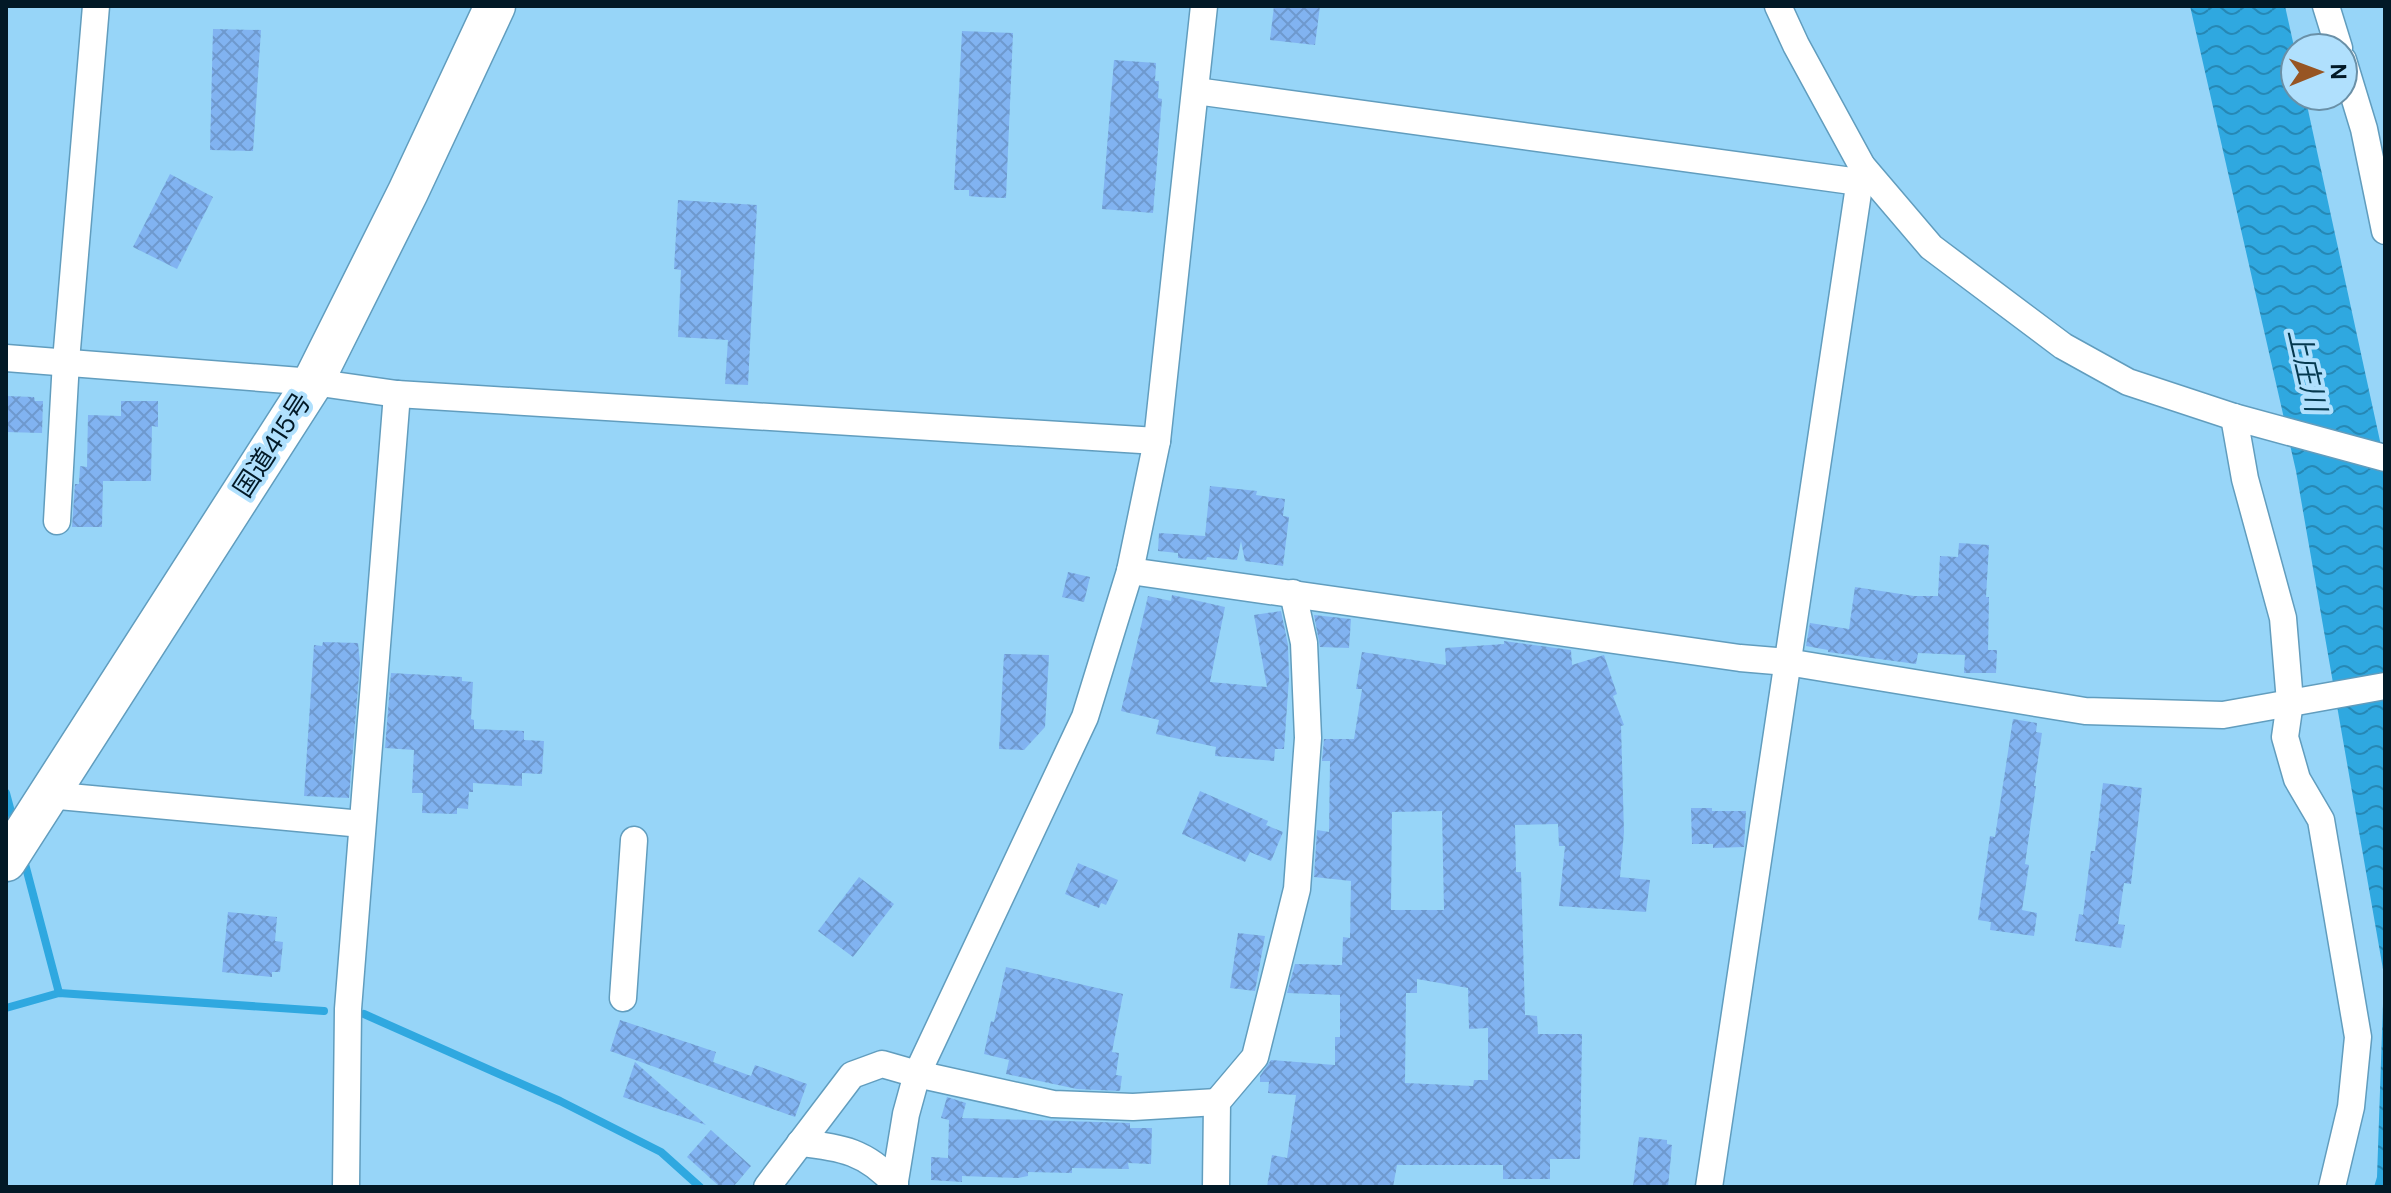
<svg xmlns="http://www.w3.org/2000/svg" width="2391" height="1193" viewBox="0 0 2391 1193" font-family="'DM Sans','Noto Sans JP',sans-serif">
<style>
.water{fill:url(#water-waves)}
.lines{fill:none;stroke-linecap:round;stroke-linejoin:round}
.stream{stroke:#2fa8e0;stroke-width:8}
.building{fill:url(#building-cross-hatch);fill-rule:evenodd}
.minor-casing{stroke:#619dbe;stroke-width:29}
.highway-casing{stroke:#619dbe;stroke-width:43}
.minor{stroke:#fff;stroke-width:26}
.highway{stroke:#fff;stroke-width:40}
.labels{text-anchor:middle;dominant-baseline:central;stroke-width:8;stroke-linejoin:round;paint-order:stroke}
.street-label{font-size:26px;fill:#021926;stroke:#b0e0fd}
.water-label{font-size:28px;font-style:italic;fill:#04384e;stroke:#b0e0fd}
</style>
<defs>
<pattern id="water-waves" width="16" height="10" patternUnits="userSpaceOnUse" patternTransform="scale(2)"><rect width="16" height="10" fill="#2fa8e0"/><path d="M0 5q4-4 8 0t8 0" fill="none" stroke="#2688b5"/></pattern>
<pattern id="building-cross-hatch" width="8" height="8" patternUnits="userSpaceOnUse" patternTransform="scale(2)"><rect width="8" height="8" fill="#81b3f1"/><path d="M0 0l8 8M0 8l8-8" fill="none" stroke="#6e99ce"/></pattern>
</defs>
<rect width="100%" height="100%" fill="#97d5f8"/>
<!-- water -->
<path class="water" d="M2190,6H2285L2295,51V96H2305L2385,464V1187H2374L2377,1177L2384,975L2296,471Z"/>
<g class="lines">
<!-- stream -->
<g class="stream">
<path d="M6,793L14,823"/>
<path d="M24,860L59,993"/>
<path d="M6,1008L59,993L324,1011"/>
<path d="M364,1014L560,1101L661,1152L700,1187"/>
</g>
</g>
<!-- building -->
<g class="building">
<path d="M1274,6H1320L1315,45L1270,40Z"/>
<path d="M213,29L261,30L253,151L210,150Z"/>
<path d="M962,31L1013,33L1006,198L978,197L969,196V190H954Z"/>
<path d="M1114,60L1156,63L1155,81H1159L1158,98L1162,99L1153,213L1102,209Z"/>
<path d="M170,174L213,197L177,269L133,247Z"/>
<path d="M678,200L757,205L748,385L725,384L728,340L678,337L681,270L674,269Z"/>
<path d="M6,396L34,397L35,401H43L42,433L6,432Z"/>
<path d="M121,401H158V427L152,426L151,481H103L102,527H72L75,484H79L80,466L87,467L88,415L121,416Z"/>
<path d="M1210,486L1257,491L1256,495L1285,499L1283,516L1289,517L1283,566L1245,561L1241,541L1237,560L1207,557L1206,560L1178,558V553L1158,551L1159,533L1205,536Z"/>
<path d="M1959,543L1989,545L1986,597H1989L1988,650H1997L1996,673H1964L1965,655L1918,653L1916,664L1828,652V650L1806,646L1810,623L1849,629L1855,587L1914,596H1938L1940,556L1958,557Z"/>
<path d="M1068,572L1090,577L1084,602L1062,597Z"/>
<path d="M1172,595L1225,607L1210,682L1267,687L1254,615L1281,611L1288,645L1289,678L1284,749H1275L1274,761L1215,756L1216,747L1156,734L1159,720L1121,711L1148,596L1171,601Z"/>
<path d="M1314,615L1351,619L1349,648L1320,647Z"/>
<path d="M1504,641L1571,650L1572,665L1604,655L1617,694L1613,696L1624,725L1621,726L1624,832L1620,877L1650,880L1646,912L1559,906L1565,846H1559L1558,824L1515,825L1516,872H1521L1525,1015L1537,1016L1538,1034H1582L1580,1159H1550V1179H1503V1165H1397L1393,1187H1267L1272,1155L1287,1158L1296,1095L1268,1093L1269,1082H1260V1076L1271,1060L1335,1065V1037H1340V995L1287,993L1295,964L1342,965L1343,937L1350,938L1351,881L1314,877L1317,830L1329,832L1330,761H1322L1324,739H1354L1362,689H1356L1362,652L1446,665L1445,648L1504,644ZM1442,811L1444,910H1391L1392,812ZM1417,979L1468,988L1469,1029L1488,1028V1080H1474L1473,1086L1405,1083L1406,993H1417Z"/>
<path d="M323,642L358,643L360,663L349,798L304,796L314,645L322,646Z"/>
<path d="M1004,654L1049,655L1045,727L1024,750L999,749Z"/>
<path d="M391,673L462,677V681L473,682L471,719L474,720V729L524,731V740L544,741L542,774L522,773V786L473,783V792H469L468,809L457,808V814L422,813L423,793H412L414,750L385,748Z"/>
<path d="M2013,719L2037,723L2036,732L2042,733L2034,786H2036L2025,864L2029,865L2022,910L2037,913L2034,936L1990,930L1991,922L1978,920L1990,836L1995,837Z"/>
<path d="M2103,783L2142,788L2131,884L2124,883L2118,924L2125,925L2121,948L2075,941L2079,914L2083,915L2091,851H2095Z"/>
<path d="M1200,791L1268,821L1266,825L1283,832L1271,861L1250,852L1245,862L1182,834Z"/>
<path d="M1691,808H1712V811H1746L1744,847L1713,848V844H1692Z"/>
<path d="M1078,863L1118,880L1106,905L1101,903L1099,908L1065,894Z"/>
<path d="M859,877L894,904L853,957L818,931Z"/>
<path d="M228,912L277,917L275,941L283,942L280,972H272V977L222,972Z"/>
<path d="M1238,933L1265,936L1255,991L1230,988Z"/>
<path d="M1006,967L1123,994L1112,1052L1119,1053L1116,1075L1122,1076L1120,1091L1077,1089L1006,1074L1009,1060L984,1054L991,1021L994,1022Z"/>
<path d="M620,1020L716,1052L713,1062L751,1076L755,1065L807,1084L795,1117L610,1051Z"/>
<path d="M635,1062L706,1125L623,1097Z"/>
<path d="M947,1097L966,1103L962,1118L1130,1123V1128H1152L1151,1164L1128,1163L1129,1169L1072,1168V1173L1028,1172V1176L1018,1178L962,1176V1182L931,1180V1157L948,1158L949,1120L941,1118Z"/>
<path d="M711,1130L751,1166L733,1187H720L687,1157Z"/>
<path d="M1639,1137L1667,1140V1144L1672,1145L1668,1187H1633Z"/>
</g>
<g class="lines">
<defs>
<g id="minor">
<path d="M1778,6L1796,45L1862,166L1931,247L2063,346L2128,382L2234,417L2385,458"/>
<path d="M2326,6L2339,48"/>
<path d="M2343,60L2364,129L2385,231"/>
<path d="M1196,91L1859,182"/>
<path d="M6,358L313,382L397,394L1157,441"/>
<path d="M2234,417L2245,479L2283,618L2290,702L2285,737L2297,779L2321,820L2358,1037L2351,1107L2332,1187"/>
<path d="M57,521L66,361L96,6"/>
<path d="M1130,571L1740,658L1787,662L2085,711L2223,715L2385,686"/>
<path d="M48,795L362,824"/>
<path d="M623,998L634,840"/>
<path d="M800,1143C841,1147 867,1152 895,1184"/>
<path d="M346,1187L348,1009L397,394"/>
<path d="M767,1187L852,1075L882,1064L917,1074L1053,1104L1133,1107L1217,1102"/>
<path d="M894,1187L906,1114L917,1074L1085,717L1130,571L1157,441L1204,6"/>
<path d="M1216,1187L1217,1102L1255,1057L1297,889L1308,738L1304,643L1293,593"/>
<path d="M1709,1187L1862,166"/>
</g>
<path id="highway" d="M6,861L313,382L408,192L495,6"/>
</defs>
<!-- minor casing -->
<use href="#minor" class="minor-casing"/>
<!-- highway casing -->
<use href="#highway" class="highway-casing"/>
<!-- minor -->
<use href="#minor" class="minor"/>
<!-- highway -->
<use href="#highway" class="highway"/>
</g>
<g class="labels">
<!-- street labels -->
<g class="street-label">
<text transform="translate(272 445) rotate(-57)">国道415号</text>
</g>
<!-- water labels -->
<g class="water-label">
<text transform="translate(2307 370) rotate(77)">上庄川</text>
</g>
</g>
<!-- border -->
<rect width="2391" height="1193" fill="none" stroke="#021926" stroke-width="16"/>
<!-- north arrow -->
<g transform="translate(2319 72) rotate(89)"><circle r="38" fill="#b0e0fd" stroke="#6a90a7" stroke-width="2"/>
<path d="M0-6L14 30L0 20L-14 30Z" fill="#975523"/>
<text y="-12" font-size="22" font-weight="bold" text-anchor="middle" fill="#021926">N</text>
</g>
</svg>
